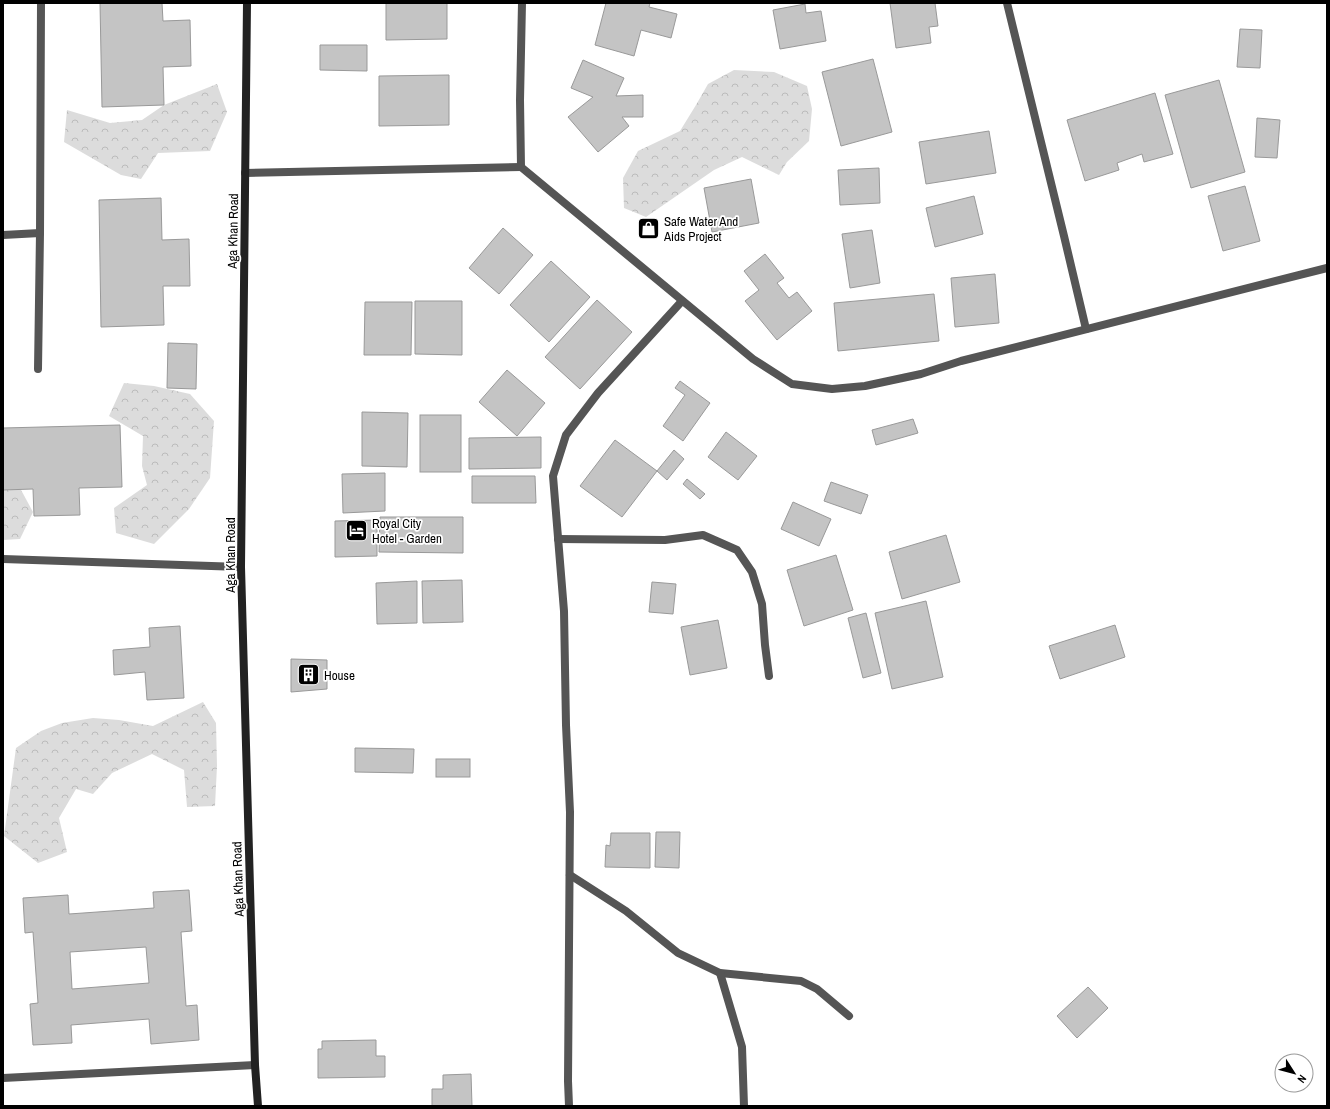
<svg xmlns="http://www.w3.org/2000/svg" width="1330" height="1109" viewBox="0 0 1330 1109" font-family="'Archivo Narrow',sans-serif">
<style>
.forest{fill:url(#forest-crowns)}
.building{fill:#c4c4c4;stroke:#999;fill-rule:evenodd}
.lines{fill:none;stroke-linecap:round;stroke-linejoin:round}
.street{stroke:#555;stroke-width:8}
.secondary{stroke:#222;stroke-width:8}
.labels{text-anchor:middle;dominant-baseline:central;stroke-width:3.5;stroke-linejoin:round;paint-order:stroke}
.poi-label{font-size:13px;fill:#000;stroke:#fff;text-anchor:start}
.street-label{font-size:13px;fill:#000;stroke:#fff}
</style>
<defs>
<pattern id="forest-crowns" width="20" height="18" patternUnits="userSpaceOnUse"><rect width="20" height="18" fill="#dcdcdc"/><path d="M2 6a3 3 0 1 1 6 0M12 15a3 3 0 1 1 6 0" fill="none" stroke="#bbb"/></pattern>
</defs>
<rect width="100%" height="100%" fill="#fff"/>
<!-- forest -->
<g class="forest">
<path d="M734,70L774,72L807,86L812,109L809,141L787,162L779,175L742,157L714,170L646,217L624,208L623,178L638,151L680,131L696,105L708,84Z"/>
<path d="M217,84L227,112L210,151L158,153L141,179L121,175L64,142L67,110L110,123L142,120L164,105Z"/>
<path d="M124,383L154,386L190,394L214,421L210,478L189,509L154,544L116,533L114,508L147,485L142,466L143,436L109,416Z"/>
<path d="M14,477L33,512L20,539L3,540V478Z"/>
<path d="M203,702L216,723L217,766L215,806L187,807L184,770L152,754L112,773L93,794L76,789L59,818L67,852L38,863L4,836L16,748L41,731L62,723L93,718L119,720L153,726Z"/>
</g>
<!-- building -->
<g class="building">
<path d="M100,3H162L163,21L190,20L191,66L163,67L164,105L102,107Z"/>
<path d="M386,3H447V39L386,40Z"/>
<path d="M606,3H650L649,7L677,14L671,38L641,30L634,56L595,45Z"/>
<path d="M890,3H935L938,26L929,27L931,43L896,48Z"/>
<path d="M805,4L806,13L821,11L826,41L780,49L773,10Z"/>
<path d="M1240,29L1262,30L1260,68L1237,67Z"/>
<path d="M320,45H367V71L320,70Z"/>
<path d="M873,59L892,132L841,146L822,72Z"/>
<path d="M583,60L624,78L616,96L643,95V117H622L629,126L598,152L568,117L593,97L571,88Z"/>
<path d="M449,75V125L379,126V76Z"/>
<path d="M1219,80L1245,172L1191,188L1165,95Z"/>
<path d="M1155,93L1173,154L1144,162L1142,154L1117,163L1119,170L1085,181L1067,120Z"/>
<path d="M1257,118L1280,120L1277,158L1255,157Z"/>
<path d="M989,131L996,173L926,184L919,142Z"/>
<path d="M879,168L880,203L840,205L838,170Z"/>
<path d="M751,179L759,223L712,232L704,188Z"/>
<path d="M1245,186L1260,241L1223,251L1208,196Z"/>
<path d="M974,196L983,234L935,247L926,208Z"/>
<path d="M161,198L162,240L189,239L190,286H163L164,325L101,327L99,200Z"/>
<path d="M503,228L533,255L499,294L469,268Z"/>
<path d="M872,230L880,283L850,288L842,234Z"/>
<path d="M765,254L784,278L777,283L789,298L797,292L812,311L777,340L745,301L759,290L744,271Z"/>
<path d="M551,261L590,297L549,342L510,305Z"/>
<path d="M995,274L999,323L955,327L951,278Z"/>
<path d="M934,294L939,341L838,351L834,303Z"/>
<path d="M597,300L632,332L580,389L545,357Z"/>
<path d="M415,301H462V355L415,354Z"/>
<path d="M365,302H412L411,355H364Z"/>
<path d="M168,343L197,344L196,389L167,388Z"/>
<path d="M507,370L545,403L517,436L479,402Z"/>
<path d="M680,381L710,403L683,441L663,426L685,395L675,388Z"/>
<path d="M362,412L408,413L407,467L362,466Z"/>
<rect x="420" y="415" width="41" height="57"/>
<path d="M913,419L918,433L876,445L872,430Z"/>
<path d="M120,425L122,487L79,488L80,515L34,516L33,489L3,490V428Z"/>
<path d="M726,432L757,456L738,480L708,457Z"/>
<path d="M541,437V468L469,469V438Z"/>
<path d="M615,440L657,471L622,517L580,486Z"/>
<path d="M674,450L684,459L667,480L657,471Z"/>
<path d="M385,473V511L343,513L342,474Z"/>
<path d="M472,476H535L536,503H472Z"/>
<path d="M687,479L705,494L700,499L683,484Z"/>
<path d="M831,482L868,495L861,514L824,501Z"/>
<path d="M793,502L831,519L819,546L781,529Z"/>
<path d="M380,517H463V553L379,552Z"/>
<path d="M377,520V556L335,557V521Z"/>
<path d="M946,535L960,582L902,599L889,552Z"/>
<path d="M836,555L853,610L804,626L787,570Z"/>
<path d="M462,580L463,622L423,623L422,581Z"/>
<path d="M417,581V623L377,624L376,583Z"/>
<path d="M652,582L676,584L673,614L649,612Z"/>
<path d="M926,601L943,677L892,689L875,613Z"/>
<path d="M866,613L881,673L863,678L848,618Z"/>
<path d="M718,620L727,668L690,675L681,627Z"/>
<path d="M1115,625L1125,657L1060,679L1049,646Z"/>
<path d="M180,626L184,698L147,700L145,672L114,675L113,650L150,647L149,628Z"/>
<path d="M291,659L327,660V689L291,692Z"/>
<path d="M355,748L414,749L413,773L355,772Z"/>
<rect x="436" y="759" width="34" height="18"/>
<path d="M656,832H680L679,868L655,867Z"/>
<path d="M611,833H650V868L605,867L606,845L610,846Z"/>
<path d="M189,890L192,931L181,932L186,1006L197,1005L199,1040L151,1044L149,1019L71,1025L72,1043L33,1045L30,1004L38,1003L33,932L25,933L23,898L68,895L69,914L154,908L153,892ZM146,947L149,983L72,989L70,952Z"/>
<path d="M1088,987L1108,1008L1077,1038L1057,1016Z"/>
<path d="M376,1040V1056H385V1077L318,1078V1049H322V1041Z"/>
<path d="M471,1074L472,1106H432V1089H443V1075Z"/>
</g>
<g class="lines">
<!-- street -->
<g class="street">
<path d="M522,3L520,100L521,167L753,359L792,384L832,389L865,386L921,374L961,361L1327,268"/>
<path d="M1007,3L1064,236L1086,329"/>
<path d="M245,173L521,167"/>
<path d="M3,235L40,233"/>
<path d="M38,369L40,233L41,3"/>
<path d="M558,539L665,540L703,535L737,550L752,572L762,604L765,645L769,676"/>
<path d="M3,559L241,567"/>
<path d="M570,875L626,911L678,953L720,973L801,981L817,989L849,1016"/>
<path d="M720,973L742,1047L744,1106"/>
<path d="M3,1078L255,1065"/>
<path d="M569,1106L568,1081L570,812L566,725L564,611L553,476L566,435L598,393L682,301"/>
</g>
<!-- secondary -->
<path class="secondary" d="M247,3L241,567L255,1065L258,1106"/>
</g>
<!-- icons -->
<defs>
<symbol id="shop-square" viewBox="-11 -11 22 22"><rect x="-9" y="-9" width="18" height="18" rx="4" fill="#000" stroke="#fff"/><path d="M-5-2.5h2.3a2.7 3.5 0 0 1 5.4 0H5L5.5 6h-11ZM-1.5-2.5h3a1.5 2.3 0 0 0-3 0Z" fill="#fff"/></symbol>
<symbol id="hotel-square" viewBox="-11 -11 22 22"><rect x="-9" y="-9" width="18" height="18" rx="4" fill="#000" stroke="#fff"/><path d="M-6-4.5h1.5V1H6V5H4.5V3h-9V5H-6ZM-4 0a1.8 1.8 0 1 1 3.6 0ZM.5 0V-2.5h3Q6-2.5 6 0Z" fill="#fff"/></symbol>
<symbol id="building-square" viewBox="-11 -11 22 22"><rect x="-9" y="-9" width="18" height="18" rx="4" fill="#000" stroke="#fff"/><path d="M-4-6H4V6H1V3H-1V6H-4ZM-2.5-4.3h1.7v1.8h-1.7ZM.8-4.3h1.7v1.8H.8ZM-2.5-1h1.7V.8h-1.7ZM.8-1h1.7V.8H.8Z" fill="#fff"/></symbol>
</defs>
<g fill-rule="evenodd">
<use href="#shop-square" x="636" y="216" width="25" height="25"/>
<use href="#hotel-square" x="344" y="518" width="25" height="25"/>
<use href="#building-square" x="296" y="662" width="25" height="25"/>
</g>
<g class="labels">
<!-- poi labels -->
<g class="poi-label">
<text x="664" y="221">Safe Water And<tspan x="664" dy="15">Aids Project</tspan></text>
<text x="372" y="523">Royal City<tspan x="372" dy="15">Hotel - Garden</tspan></text>
<text x="324" y="675">House</text>
</g>
<!-- street labels -->
<g class="street-label">
<text transform="translate(233 231) rotate(-89)">Aga Khan Road</text>
<text transform="translate(230 555) rotate(-90)">Aga Khan Road</text>
<text transform="translate(238 879) rotate(-92)">Aga Khan Road</text>
</g>
</g>
<!-- border -->
<rect width="1330" height="1109" fill="none" stroke="#000000" stroke-width="8"/>
<!-- north arrow -->
<g transform="translate(1294 1073) rotate(126)"><circle r="19" fill="#ffffff" stroke="#999999"/>
<path d="M0-3L7 15L0 10L-7 15Z" fill="#000000"/>
<text y="-6" font-size="11" font-weight="bold" text-anchor="middle" fill="#000000">N</text>
</g>
</svg>
